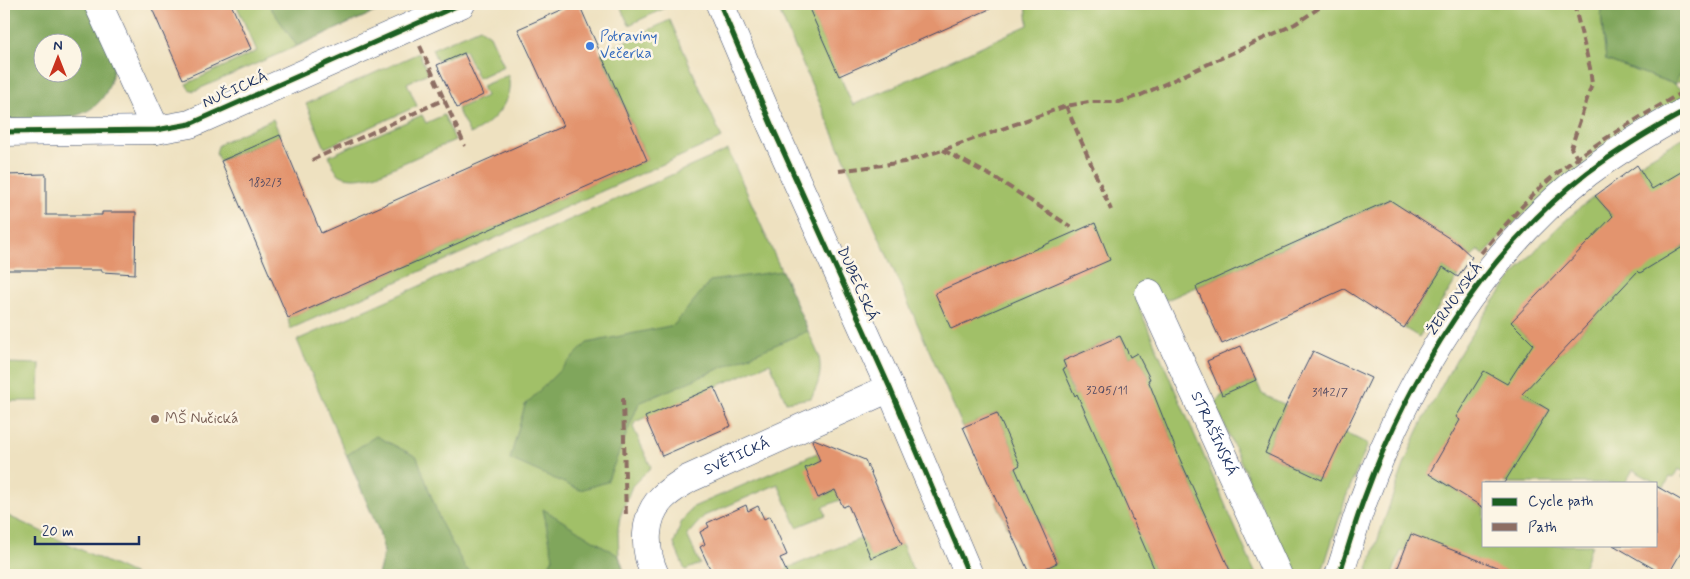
<svg xmlns="http://www.w3.org/2000/svg" width="1690" height="579" viewBox="0 0 1690 579" font-family="Mynerve,sans-serif">
<style>
.green{fill:#a1c068;stroke:#5e7863;fill-rule:evenodd}
.forest{fill:#80a65c;stroke:#4e6a5d;fill-rule:evenodd}
.building{fill:#e3946e}
.lines{fill:none;stroke-linecap:round;stroke-linejoin:round}
.street-casing{stroke:#3b4a6d;stroke-width:29}
.street{stroke:#fff;stroke-width:28}
.quiet{stroke:#8d6e63;stroke-width:4;stroke-dasharray:8 4;stroke-linecap:butt}
.cycleway-casing{stroke:#fcf5e5;stroke-width:8}
.cycleway{stroke:#1b5e20;stroke-width:5}
.shop-dot{fill:#3f7fe0;stroke:#fcf5e5;stroke-width:2}
.education-dot{fill:#8d6e63;stroke:#fcf5e5;stroke-width:2}
.labels{text-anchor:middle;dominant-baseline:central;stroke-width:5;stroke-linejoin:round;paint-order:stroke}
.number-label{font-size:12px;fill:#4d4862}
.shop-label{font-size:15px;fill:#366cbe;stroke:#fcf5e5;text-anchor:start}
.street-label{font-size:15px;fill:#1b2f5e;stroke:#fcf5e5}
.education-label{font-size:15px;fill:#785e54;stroke:#fcf5e5;text-anchor:start}
</style>
<rect width="100%" height="100%" fill="#fcf5e5"/>
<filter id="ink" filterUnits="userSpaceOnUse"><feTurbulence type="fractalNoise" baseFrequency=".02" numOctaves="2"/><feDisplacementMap in="SourceGraphic" scale="10" xChannelSelector="R" yChannelSelector="G"/><feConvolveMatrix kernelMatrix="1 2 1 2 8 2 1 2 1" color-interpolation-filters="sRGB"/></filter>
<filter id="wash" filterUnits="userSpaceOnUse"><feTurbulence type="fractalNoise" baseFrequency=".0096" numOctaves="4" result="noise"/><feDisplacementMap in="SourceGraphic" scale="20" xChannelSelector="R" yChannelSelector="G"/><feGaussianBlur stdDeviation="1.12" result="paint"/><feColorMatrix in="noise" values="0 0 0 0 0 0 0 0 0 0 0 0 0 0 0 0 0 1.4 0 .05"/><feComposite in="paint" operator="in"/></filter>
<g filter="url(#wash)">
<rect width="100%" height="100%" fill="#eee1c0"/>
<!-- green -->
<g class="green">
<path d="M236,4H393L194,91L189,89L186,84L257,51Z"/>
<path d="M619,4H663L665,8L629,25Z"/>
<path d="M776,4H807L853,105L1028,25L1026,4H1600L1606,60L1674,84L1686,65V79L1674,84L1686,93V96L1662,110L1518,219L1484,255L1478,250L1472,257L1458,244L1389,200L1167,300L1150,293L1140,310L1256,575H1232L1227,565L1223,567L1214,536L1183,465L1178,467L1168,443L1173,441L1163,417L1158,419L1142,383L1150,379L1137,353L1130,357L1120,336L1063,361L1066,368L1063,370L1074,396L1078,394L1157,575H1030L1057,563L1045,535L1017,547L1015,543L1043,530L1037,516L1008,528L996,501L1024,489L1015,468L1020,465L997,413L963,427Z"/>
<path d="M670,20L722,138L290,329L288,318L647,160L601,53Z"/>
<path d="M480,28L490,35L504,66L478,78L465,50L437,61L432,49Z"/>
<path d="M419,53L428,73L407,83L417,106L325,148L306,104Z"/>
<path d="M508,75C515,100 492,125 470,134L457,109L486,96L482,86Z"/>
<path d="M422,115L426,123L444,115L455,140L383,172C372,176 350,182 339,174C334,170 332,162 329,156Z"/>
<path d="M273,119L280,135L219,161L216,153L218,146L223,142Z"/>
<path d="M1686,136V172L1653,192L1637,165Z"/>
<path d="M728,150L819,356C822,373 819,384 811,398L786,402L770,363L635,422L633,427L651,467L632,486L620,517L618,530L619,556L625,575H378L384,552L379,531L297,340Z"/>
<path d="M1595,196L1618,222L1650,201L1678,250L1686,245V479L1682,477L1685,472L1678,469L1673,478L1670,477L1664,487L1633,470L1625,483H1504L1549,410L1507,384L1456,417L1461,420L1429,474L1484,508V545H1592L1580,575H1472L1478,560L1401,551L1392,575H1366C1382,527 1397,480 1417,433C1424,418 1432,404 1440,389C1478,316 1529,246 1595,196ZM1632,277L1559,355L1537,348L1512,323Z"/>
<path d="M1443,267L1458,277L1419,337L1404,328Z"/>
<path d="M4,363L40,364L39,401H4Z"/>
<path d="M1256,380L1262,394L1286,405L1265,453L1321,480L1344,432L1368,444L1346,497L1324,566L1318,575H1294L1289,569L1215,404L1222,395Z"/>
<path d="M817,453L820,461L818,498L836,490L840,500L823,507L826,515L797,527L778,484L704,516L687,535L700,564L685,570L674,544L681,523L691,508Z"/>
<path d="M4,514L135,575H28L4,564Z"/>
<path d="M862,538L871,557L902,544L915,575H788L785,569Z"/>
</g>
<!-- forest -->
<g class="forest">
<path d="M4,4H88C96,21 106,39 112,56C115,67 112,77 109,86C93,128 40,119 4,120ZM42,42H72V72H42Z"/>
<path d="M268,4H393L297,46Z"/>
<path d="M1600,4H1686V65L1674,84L1606,60Z"/>
<path d="M782,271L808,331L639,403L607,482L580,490L510,459L525,405L587,343L674,325L710,281Z"/>
<path d="M376,436L417,457L441,523L466,569L478,575H378L384,552L379,531L347,455Z"/>
<path d="M543,509L619,556L625,575H544L553,558Z"/>
</g>
<g id="blocks">
<!-- building -->
<g class="building">
<path d="M150,4H231L251,49L183,79Z"/>
<path d="M575,4H579L647,160L288,318L221,161L280,135L321,233L563,126L518,29Z"/>
<path d="M807,4H1001L839,76Z"/>
<path d="M464,53L483,95L457,108L437,65Z"/>
<path d="M1637,165L1652,189L1686,169V245L1640,273L1638,271L1522,394L1549,410L1504,483H1484V508L1429,474L1460,420L1456,417L1484,371L1507,384L1533,344L1511,322L1613,216L1595,196Z"/>
<path d="M46,174V215H102V212H136L135,274L102,272V270H4V175Z"/>
<path d="M1390,200L1458,244L1472,257L1458,277L1443,267L1404,328L1344,289L1222,344L1196,287Z"/>
<path d="M1095,223L1110,260L951,329L935,293Z"/>
<path d="M1120,336L1130,357L1137,353L1150,379L1148,380L1179,457L1232,575H1157L1077,394L1075,396L1063,369L1066,368L1063,361Z"/>
<path d="M1241,346L1256,380L1222,395L1207,361Z"/>
<path d="M1313,351L1371,378L1322,480L1265,453L1286,405Z"/>
<path d="M714,387L731,426L662,456L645,417Z"/>
<path d="M997,413L1020,465L1015,468L1057,563L1030,575L963,427Z"/>
<path d="M814,439L865,460L902,544L871,558L848,505L843,507L835,490L818,498L805,468L820,461L812,440Z"/>
<path d="M1656,486L1686,503V544L1668,575H1656V570L1613,545H1656Z"/>
<path d="M746,505L748,511L758,506L764,519L770,516L787,555L780,558L788,575H713L700,547L705,544L700,532L709,527L707,523Z"/>
<path d="M1411,534L1512,573L1511,575H1395Z"/>
</g>
</g>
</g>
<g filter="url(#ink)">
<use href="#blocks" fill-opacity="0" stroke="#3b4a6d" stroke-width="1"/>
<g class="lines">
<defs>
<g id="street">
<path d="M98,4L156,130"/>
<path d="M720,4L771,124L890,388L969,575"/>
<path d="M4,132L156,130L190,124L461,4"/>
<path id="s1" d="M1149,293L1278,575"/>
<path id="s2" d="M655,575C644,551 642,518 662,498C670,490 679,485 688,479L890,388"/>
<path d="M1339,575C1348,549 1355,522 1365,496C1409,376 1485,252 1587,173C1618,150 1653,129 1686,111"/>
</g>
</defs>
<!-- street casing -->
<use href="#street" class="street-casing"/>
<!-- street -->
<use href="#street" class="street"/>
<!-- quiet -->
<g class="quiet">
<path d="M1574,4L1590,68L1592,84L1571,148L1581,164"/>
<path d="M420,46L465,146"/>
<path d="M1066,106L1111,210"/>
<path d="M943,150L997,179L1071,227"/>
<path d="M312,160L445,99"/>
<path d="M839,171L904,162L943,150L1066,106L1089,102H1119L1141,95L1295,24L1325,4"/>
<path d="M1481,253C1501,230 1521,206 1543,185C1585,148 1636,120 1684,91"/>
<path d="M623,398L626,518"/>
</g>
<defs>
<g id="cycleway">
<path d="M720,4L771,124L890,388L969,575"/>
<path d="M4,132L156,130L190,124L461,4"/>
<path d="M1339,575C1348,549 1355,522 1365,496C1409,376 1485,252 1587,173C1618,150 1653,129 1686,111"/>
</g>
</defs>
<!-- cycleway casing -->
<use href="#cycleway" class="cycleway-casing"/>
<!-- cycleway -->
<use href="#cycleway" class="cycleway"/>
</g>
</g>
<!-- markers -->
<circle class="shop-dot" cx="590" cy="46" r="5"/>
<circle class="education-dot" cx="155" cy="419" r="5"/>
<g class="labels">
<!-- number labels -->
<g class="number-label">
<text x="265" y="183">1832/3</text>
<text x="1107" y="391">3205/11</text>
<text x="1330" y="393">3142/7</text>
</g>
<!-- shop labels -->
<g class="shop-label">
<text x="600" y="37">Potraviny<tspan x="600" dy="17">Večerka</tspan></text>
</g>
<!-- street labels -->
<g class="street-label">
<text transform="translate(235 90) rotate(-24)">NUČICKÁ</text>
<text transform="translate(857 284) rotate(66)">DUBEČSKÁ</text>
<text transform="translate(1455 299) rotate(-55)">ŽERNOVSKÁ</text>
<text stroke="none"><textPath href="#s1" startOffset="155">STRAŠÍNSKÁ</textPath></text>
<text stroke="none"><textPath href="#s2" startOffset="168">SVĚTICKÁ</textPath></text>
</g>
<!-- education labels -->
<g class="education-label">
<text x="165" y="419">MŠ Nučická</text>
</g>
</g>
<!-- margin -->
<rect width="1690" height="579" fill="none" stroke="#fcf5e5" stroke-width="20"/>
<!-- legend -->
<rect x="1482" y="482" width="175" height="65" fill="#fcf5e5" stroke="#a2a6af"/>
<rect x="1492" y="498" width="25" height="8" fill="#1b5e20" stroke="#a2a6af"/>
<text x="1528" y="506" font-size="15" fill="#1b2f5e">Cycle path</text>
<rect x="1492" y="523" width="25" height="8" fill="#8d6e63" stroke="#a2a6af"/>
<text x="1528" y="532" font-size="15" fill="#1b2f5e">Path</text>
<!-- north arrow -->
<g transform="translate(58 58)"><circle r="24" fill="#fcf5e5" stroke="#a2a6af"/>
<path d="M0-4L9 19L0 12L-9 19Z" fill="#c8321e"/>
<text y="-8" font-size="14" font-weight="bold" text-anchor="middle" fill="#1b2f5e">N</text>
</g>
<!-- scale -->
<path d="M35 536v8h104v-8" fill="none" stroke="#1b2f5e" stroke-width="2.5"/>
<text x="42" y="536" font-size="15" fill="#1b2f5e" stroke="#fcf5e5" stroke-width="4" paint-order="stroke">20 m</text>
</svg>
